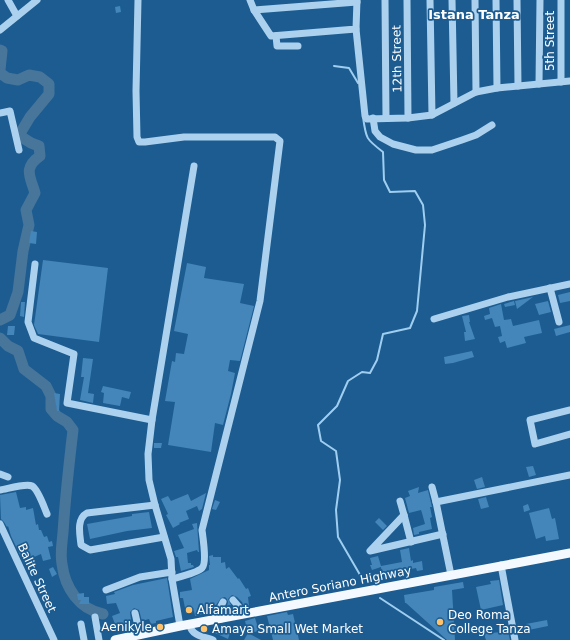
<svg xmlns="http://www.w3.org/2000/svg" width="570" height="640" viewBox="0 0 570 640" font-family="'DejaVu Sans',sans-serif">
<style>
.lines{fill:none;stroke-linecap:round;stroke-linejoin:round}
.stream{stroke:#9fcef0;stroke-width:2}
.river{stroke:#48759a;stroke-width:11}
.building{fill:#4486b9}
.minor{stroke:#acd1ee;stroke-width:7}
.major{stroke:#f3f9ff;stroke-width:9}
.poi-dot{fill:#fec26a;stroke:#1c5c91;stroke-width:1.5}
.labels{text-anchor:middle;dominant-baseline:central;stroke-width:3.5;stroke-linejoin:round;paint-order:stroke}
.street-label{font-size:12px;fill:#fff;stroke:#1c5c91}
.poi-label{font-size:12px;fill:#fff;stroke:#1c5c91;text-anchor:start}
.neighbourhood-label{font-size:13px;font-weight:bold;fill:#fff;stroke:#1c5c91}
</style>
<rect width="100%" height="100%" fill="#1c5c91"/>
<g class="lines">
<!-- stream -->
<g class="stream">
<path d="M334,66L349,68L358,83"/>
<path d="M363,117C366,139 366,139 383,152L384,180L390,192L415,191L423,205L425,225L417,311L410,328L383,334L377,360L370,373L362,372L348,381L337,406L318,425L321,441L336,451L340,480L336,510L338,537L363,580"/>
<path d="M380,598L444,640"/>
</g>
<!-- river -->
<g class="river">
<path d="M0,50L2,51L0,70"/>
<path d="M0,73L7,78L18,80L29,75L40,77L49,84V94L30,117L21,132L20,136L31,143L39,146L40,156C23,168 30,176 35,193L26,210L29,225L23,251L18,292L10,315L0,320"/>
<path d="M0,338L8,346L18,351L24,369L46,386L51,396V409L57,416L67,422L73,430C69,464 65,499 63,533C62,543 60,554 62,564C65,588 79,609 103,614"/>
</g>
</g>
<!-- building -->
<g class="building">
<path d="M120,6L121,12L116,13L115,7Z"/>
<path d="M31,231L37,232L36,244L29,243Z"/>
<path d="M43,260L108,268L99,342L38,334L34,325Z"/>
<path d="M187,263L206,267L204,278L244,284L240,303L254,306L240,361L230,360L228,371L235,373L231,394L223,425L215,423L211,452L168,445L175,402L165,401L172,361L175,362L176,353L184,354L188,334L174,331Z"/>
<path d="M570,292V301L560,303L558,295Z"/>
<path d="M533,297L517,309L515,301Z"/>
<path d="M514,301L515,305L505,307L504,304Z"/>
<path d="M548,301L551,312L539,315L535,304Z"/>
<path d="M21,302H25L24,317L20,316Z"/>
<path d="M501,304L504,320L511,319L513,326L539,320L542,333L524,337L526,343L507,348L505,341L500,343L498,337L502,336L500,326L495,327L492,318L485,320L484,316L490,314L489,308Z"/>
<path d="M469,315L470,322H469L475,339L465,341L464,332H466L462,316Z"/>
<path d="M570,325V332L556,336L554,329Z"/>
<path d="M8,326H15L14,335H7Z"/>
<path d="M472,351L474,357L453,363L445,364L444,357Z"/>
<path d="M83,358L93,359L88,393L94,394L93,403L80,400L84,377H81Z"/>
<path d="M103,386L131,392L129,399L122,397L120,406L103,403L104,393L101,392Z"/>
<path d="M54,393L60,394L59,411H57Z"/>
<path d="M154,443H162L161,448H154Z"/>
<path d="M533,466L536,475L529,477L526,467Z"/>
<path d="M482,477L485,487L477,489L474,480Z"/>
<path d="M419,487L418,493L428,490L432,507H430L432,517L430,518L432,529L419,532V534L414,535L413,528L425,524L422,513L421,510L409,513L405,498L410,496L408,491Z"/>
<path d="M16,492L20,508L26,507V510L33,508L36,525L38,524L39,530H41L44,537L47,536L49,542L52,541L53,546L48,547L51,559L43,561L41,554L25,561L23,557H21L11,536L8,526L7,527L4,522L1,519L0,495Z"/>
<path d="M206,493L202,509L199,511L197,506L186,511L189,519L179,523L180,524L173,528L166,515L168,514L161,499L168,496L171,501L188,494L191,501Z"/>
<path d="M486,497L489,507L481,509L478,499Z"/>
<path d="M215,500L220,502L216,510L212,509Z"/>
<path d="M528,504L530,510L524,512L523,506Z"/>
<path d="M549,508L552,519L555,518L559,539L546,541L545,536L536,539L529,513Z"/>
<path d="M149,512L152,528L127,531L90,539L87,524L132,516V514Z"/>
<path d="M379,518L387,526L383,530L375,522Z"/>
<path d="M197,523L199,552H198L197,550L187,553L188,563H191V565H193L194,567L181,571L178,557H176L174,551L184,548L178,535L194,529L192,524Z"/>
<path d="M409,548L411,561L413,560V563L422,561L423,570L417,571L416,568L382,575L381,567L372,570L370,565H372L370,558L378,556L381,566L402,562L400,550Z"/>
<path d="M213,555V557H221V563L225,562L226,569L229,567L238,579L239,578L246,589L248,588L251,596L248,597L249,606L244,607L242,602L237,597L232,595L228,599L231,605L227,606L228,602L227,599L225,597L221,598L216,605H214V611L195,616L194,611L186,613L183,598H180V592L192,590L190,579L209,570V565H210L209,556Z"/>
<path d="M53,567L57,574L52,577L49,569Z"/>
<path d="M167,578L173,617L156,621V623L151,624L149,619L142,621L139,610L134,608L130,612L132,627L128,628L127,624L116,627L112,616L120,613L116,603L107,604L106,596L115,594L114,592L133,585Z"/>
<path d="M499,580L503,605L481,610L476,587L491,584L490,581Z"/>
<path d="M463,582L464,588L452,590L455,640H447L406,603H405L404,595L434,590V587Z"/>
<path d="M84,593V597H89V604H79L81,600H78L77,594Z"/>
<path d="M287,612L288,615L293,614L299,640H273L267,616Z"/>
<path d="M255,618L259,631L248,633L245,621Z"/>
<path d="M547,620L548,626L519,632L518,628L527,626L526,624Z"/>
<path d="M224,625L230,628L229,632L230,633L228,639L215,633L218,628L222,630Z"/>
<path d="M508,631L510,640H486L484,634Z"/>
<path d="M248,633L261,640H244Z"/>
</g>
<g class="lines">
<!-- minor -->
<g class="minor">
<path d="M8,0L17,16"/>
<path d="M138,0L136,91L137,137L139,142H145L184,137H275L280,141L260,301L202,530C203,538 207,563 202,568C197,573 179,577 172,579"/>
<path d="M250,0L254,10L271,36L356,29L357,0"/>
<path d="M385,0L386,118"/>
<path d="M407,0L408,118"/>
<path d="M430,0L432,115"/>
<path d="M452,0L454,103"/>
<path d="M475,0L476,92"/>
<path d="M496,0L497,88"/>
<path d="M517,0L518,86"/>
<path d="M254,10L357,2"/>
<path d="M356,29L365,116L367,119L408,118L432,115L476,92L497,88L570,81"/>
<path d="M0,30L37,0"/>
<path d="M276,36L277,46H298"/>
<path d="M561,82V0"/>
<path d="M539,84L540,0"/>
<path d="M0,113L10,111L19,150"/>
<path d="M373,118L375,131L380,137L393,144L416,150H432L462,140L476,135L492,125"/>
<path d="M35,264L28,322L34,338L74,354L67,403L152,420"/>
<path d="M550,288L559,322"/>
<path d="M434,319L508,297L570,284"/>
<path d="M570,410L530,420L535,444L570,434"/>
<path d="M0,474L8,477"/>
<path d="M432,487L436,502L451,575"/>
<path d="M0,490C7,489 26,483 32,486C38,489 44,507 47,514"/>
<path d="M400,501L404,515L411,542"/>
<path d="M436,502L570,475"/>
<path d="M155,505L87,513C76,519 80,535 81,545L90,550L164,537"/>
<path d="M404,515L370,551L443,534"/>
<path d="M0,524L54,640"/>
<path d="M501,565L515,640"/>
<path d="M106,590L140,577L172,572"/>
<path d="M233,600L239,607L241,615"/>
<path d="M135,613L140,635"/>
<path d="M95,617L99,640"/>
<path d="M221,619L219,610L223,602"/>
<path d="M81,624L84,640"/>
<path d="M190,625C191,636 205,637 213,640"/>
<path d="M180,626L172,579L171,559L155,505L149,480L148,454L152,420L194,166"/>
</g>
<!-- major -->
<path class="major" d="M115,640L180,626L570,553"/>
</g>
<!-- markers -->
<g class="poi-dot">
<circle cx="189" cy="610" r="4"/>
<circle cx="440" cy="622" r="4"/>
<circle cx="160" cy="627" r="4"/>
<circle cx="204" cy="629" r="4"/>
</g>
<g class="labels">
<!-- street labels -->
<g class="street-label">
<text transform="translate(550 41) rotate(-90)">5th Street</text>
<text transform="translate(397 59) rotate(-91)">12th Street</text>
<text transform="translate(37 578) rotate(65)">Balite Street</text>
<text transform="translate(340 584) rotate(-11)">Antero Soriano Highway</text>
</g>
<!-- poi labels -->
<g class="poi-label">
<text x="197" y="610">Alfamart</text>
<text x="448" y="615">Deo Roma<tspan x="448" dy="14">College Tanza</tspan></text>
<text x="152" y="627" text-anchor="end">Aenikyle</text>
<text x="212" y="629">Amaya Small Wet Market</text>
</g>
<!-- neighbourhood labels -->
<g class="neighbourhood-label">
<text x="474" y="14">Istana Tanza</text>
</g>
</g>
</svg>
